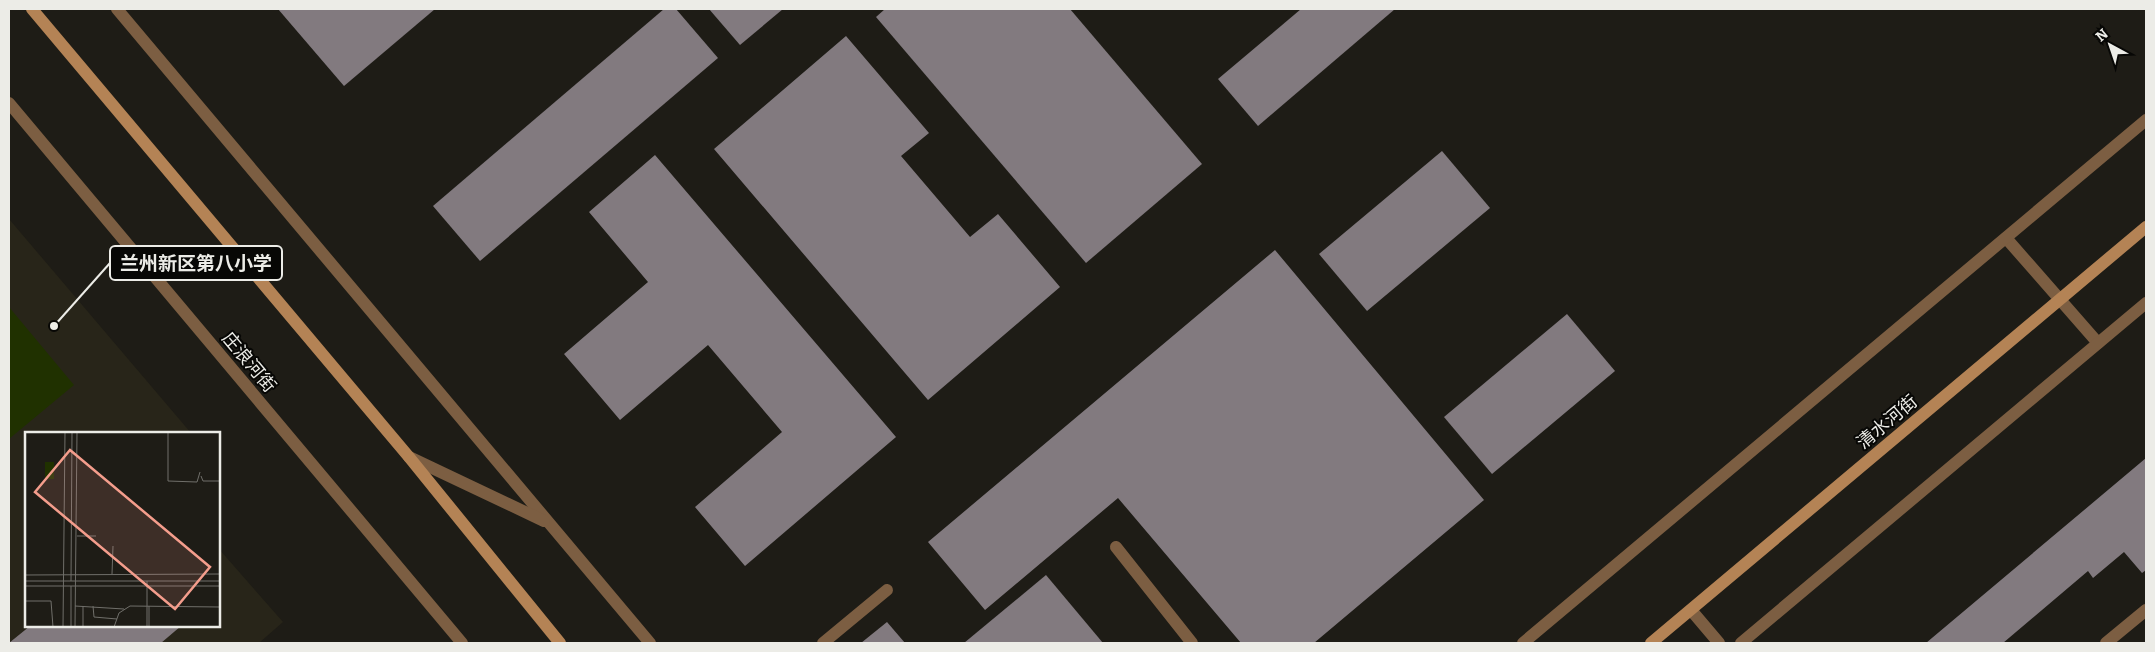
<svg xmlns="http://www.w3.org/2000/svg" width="2155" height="652" viewBox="0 0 2155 652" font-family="Bitter,'Noto Sans SC',serif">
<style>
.built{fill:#282519}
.green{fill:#203100}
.building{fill:#827a7f}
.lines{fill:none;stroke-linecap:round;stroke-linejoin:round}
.lane{stroke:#7c5e42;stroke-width:12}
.street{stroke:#7c5e42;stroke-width:12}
.secondary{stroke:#b48355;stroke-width:12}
.labels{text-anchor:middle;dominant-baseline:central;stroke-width:4;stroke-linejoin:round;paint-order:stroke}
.street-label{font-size:18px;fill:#ecece7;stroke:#070705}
.inset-road{fill:none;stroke:#706f6a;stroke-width:1}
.view{fill:#f49d8c;fill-opacity:0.15;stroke:#f49d8c;stroke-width:2.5}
.inset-edge{fill:none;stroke:#ecece7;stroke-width:2.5}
.leader{fill:none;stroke:#ecece7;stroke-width:2}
.callout-dot{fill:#ecece7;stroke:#070705;stroke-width:2}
.callout{fill:#070705;stroke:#ecece7;stroke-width:2}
.callout-label{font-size:19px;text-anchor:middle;font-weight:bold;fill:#ecece7}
</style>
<rect width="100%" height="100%" fill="#1e1c16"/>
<!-- built -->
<path class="built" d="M9,219L191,433H26V626H219V549L283,622L259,643H9Z"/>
<!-- green -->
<path class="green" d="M9,307L74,385L9,439Z"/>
<!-- building -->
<g class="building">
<path d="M278,9H435L344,86Z"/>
<path d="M664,9H676L718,58L480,261L433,206Z"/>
<path d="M709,9H783L740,45Z"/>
<path d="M885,9H1070L1202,164L1086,263L876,17Z"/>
<path d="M1301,9H1395L1258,126L1218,79Z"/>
<path d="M846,36L929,133L901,156L970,237L998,214L1060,287L928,400L714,149Z"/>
<path d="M1442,151L1490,208L1367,311L1319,254Z"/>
<path d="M655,155L896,437L745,566L695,507L782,432L708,345L620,420L564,354L648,282L589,212Z"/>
<path d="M1275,250L1484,500L1314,643H1241L1118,498L985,610L928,542Z"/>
<path d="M1567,314L1615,371L1492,474L1444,417Z"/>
<path d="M2146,458V570L2142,573L2124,552L2093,578L2088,571L2003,643H1926Z"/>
<path d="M1046,575L1103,643H964Z"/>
<path d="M887,622L905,643H861Z"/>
<path d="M30,626H181L161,643H9Z"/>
</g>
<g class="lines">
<!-- lane -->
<g class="lane">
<path d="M1116,547L1192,643"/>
<path d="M823,643L887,590"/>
</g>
<!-- street -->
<g class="street">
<path d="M117,9L650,643"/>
<path d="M9,103L462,643"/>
<path d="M2006,238L2098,343"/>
<path d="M409,457L544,521"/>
<path d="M1691,610L1719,643"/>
<path d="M1523,643L2146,120"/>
<path d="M1741,643L2146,303"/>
<path d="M2106,643L2146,610"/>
</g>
<!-- secondary -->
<g class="secondary">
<path d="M32,9L409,457L560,643"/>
<path d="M1651,643L2146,227"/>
</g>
</g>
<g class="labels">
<!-- street labels -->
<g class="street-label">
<text transform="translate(249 362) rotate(50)">庄浪河街</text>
<text transform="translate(1887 422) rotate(-40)">清水河街</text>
</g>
</g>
<!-- overview -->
<g transform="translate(25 432)">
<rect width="195" height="195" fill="#1e1c16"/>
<path d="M20,30H29V47H20Z" fill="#203100"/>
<path class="inset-road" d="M143,0V49L172,50L175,40M176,44L178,49H195M52,104H71M87,142L88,114M0,143L195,142M0,149H195M46,149L47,0M0,154H195M0,169H26L28,195M50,174L99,177M68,174L69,185L92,187M38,195L40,0M46,195V154M50,195L52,0M58,195V174M89,195L94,181L105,174L195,175M122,195V149M124,195V174"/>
<path class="view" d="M45,18L185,135L150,177L10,60Z"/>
<rect width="195" height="195" class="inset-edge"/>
</g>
<!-- callouts -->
<path class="leader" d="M54 326L110 263"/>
<circle class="callout-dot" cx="54" cy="326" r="5"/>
<rect class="callout" x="110" y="246" width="172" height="34" rx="5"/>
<g class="callout-label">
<text x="196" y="270">兰州新区第八小学</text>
</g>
<!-- border -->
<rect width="2155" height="652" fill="none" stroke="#ecece7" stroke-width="20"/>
<!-- north arrow -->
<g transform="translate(2110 45) rotate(320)" stroke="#070705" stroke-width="4" paint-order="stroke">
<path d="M0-4L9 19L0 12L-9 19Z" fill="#ecece7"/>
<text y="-8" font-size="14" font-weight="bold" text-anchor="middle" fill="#ecece7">N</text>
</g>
</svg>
